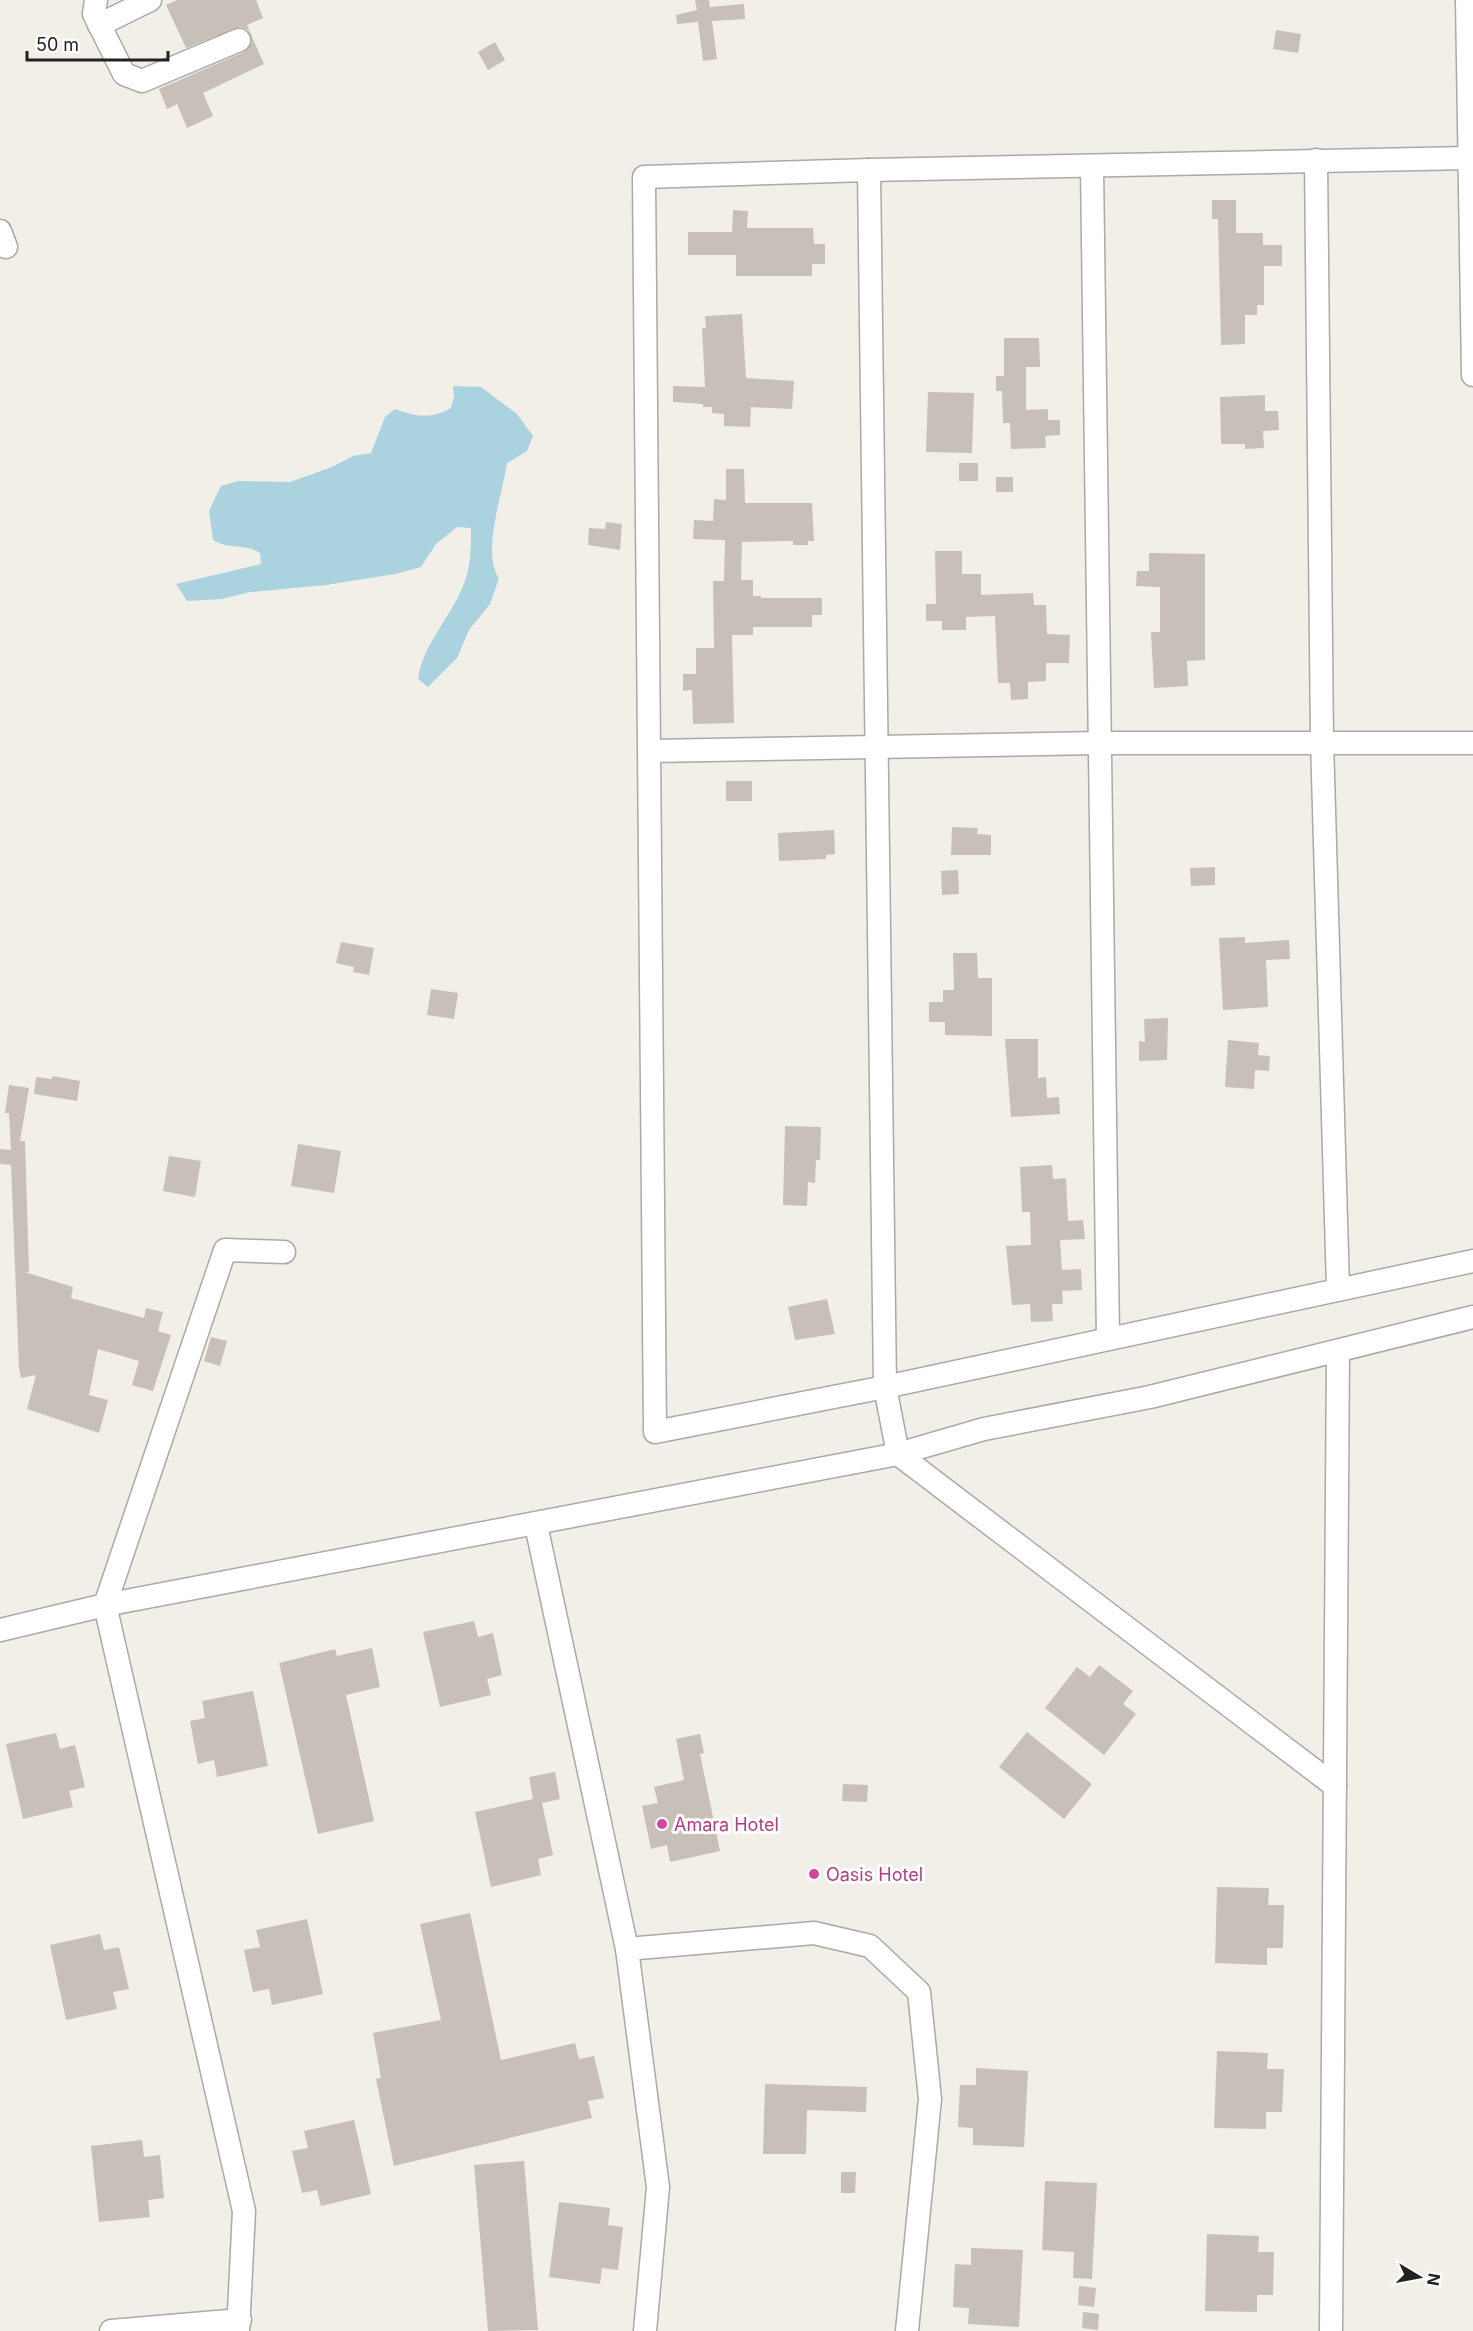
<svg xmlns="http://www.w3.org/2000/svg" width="1473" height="2331" viewBox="0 0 1473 2331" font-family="Inter,sans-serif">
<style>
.water{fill:#aad3df}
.building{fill:#c7bfb8}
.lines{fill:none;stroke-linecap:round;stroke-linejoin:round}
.minor-casing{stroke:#a9a9a9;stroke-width:25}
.minor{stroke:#fff;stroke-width:22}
.hotel-dot{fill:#d1479c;stroke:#fff;stroke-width:2}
.labels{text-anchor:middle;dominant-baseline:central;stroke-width:6;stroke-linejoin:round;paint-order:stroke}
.hotel-label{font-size:18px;fill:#b23c85;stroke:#fff;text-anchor:start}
</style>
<rect width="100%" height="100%" fill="#f2efe9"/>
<!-- water -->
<path class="water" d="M453,386L481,387L517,414L533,436L527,451L507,463C503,493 481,553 499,578L490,604L469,630L457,658L428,687L418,679C423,640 460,609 468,570C471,557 471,541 471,528L457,527L436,544L421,567L395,574L326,585L250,592L222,599L187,601L176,584L261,564L260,553C245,543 228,550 213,540L209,511L221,486L238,481L290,482L332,467L353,456L371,453L385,417L395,409C415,417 432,419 451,408L454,397Z"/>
<!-- building -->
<g class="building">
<path d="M177,0H256L263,18L247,25L264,64L203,93L213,116L187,128L177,104L167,109L159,89L244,52L252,41L248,30L240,27L186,48L166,5Z"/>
<path d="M695,0H709L710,7L744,4L745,19L712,21L717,59L703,61L698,22L677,24L676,15L697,10Z"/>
<path d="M1276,30L1301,34L1298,53L1273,49Z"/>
<path d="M495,42L505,60L488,70L478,52Z"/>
<path d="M1212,200H1236V233H1263V245H1282V266H1264V305H1257V315H1245V344L1221,345L1218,219H1212Z"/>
<path d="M733,210L748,211L747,228H813L814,244H825V264H812V276H736V255H688V232H732Z"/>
<path d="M742,314L746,378L794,381L792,409L751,407L750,427L724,426V414L712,413V407H703V404L673,402V386L705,387L702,328H706L705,316Z"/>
<path d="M1004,338H1039L1040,367H1026V410L1048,409V420H1060V435L1045,436L1046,448L1011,449L1010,423H1003L1002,391H996V376H1004Z"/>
<path d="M928,392L974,393L972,453L926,452Z"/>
<path d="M1265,395V411H1278L1279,430L1263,431L1264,448L1245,449V444H1221L1220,397Z"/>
<rect x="959" y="463" width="19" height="18"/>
<path d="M726,469H744L745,503H812L814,541H808V545H793V541L742,542L741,580H753V596H761V598H822V615H812V627H753V635H732L734,723L693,724L692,690L683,691V674H696V648H714L713,581H724L725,540L693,539L694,520L713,521L714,499L726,500Z"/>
<rect x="996" y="477" width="17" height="15"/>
<path d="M606,522L622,524L620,550L588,545L589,528L605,529Z"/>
<path d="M935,551H962V574H981V595L1033,593L1034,605H1046L1047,634L1070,635L1069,663H1046V681L1028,682V699L1011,700L1010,683H998L995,616L966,617V630H942V621H926V604H936Z"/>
<path d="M1149,553L1205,554V660L1187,661L1188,686L1154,688L1151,632H1160V587L1136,586L1137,571H1149Z"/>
<rect x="726" y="781" width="26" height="20"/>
<path d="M952,827L978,828L977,834L991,835V855H951Z"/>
<path d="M834,830L835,854L826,855V859L779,861L778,833Z"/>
<path d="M1215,867V885L1191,886L1190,868Z"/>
<path d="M958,870L959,894L942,895L941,871Z"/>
<path d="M1245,937V943L1289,940L1290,959L1266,960L1268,1007L1223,1010L1219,938Z"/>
<path d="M341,942L374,948L369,975L353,972L354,967L336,963Z"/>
<path d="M953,953H977L978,978H992V1036L945,1035V1022H929V1002H943V990H954Z"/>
<path d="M431,989L458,993L454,1019L427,1015Z"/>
<path d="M1168,1018L1167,1060L1139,1061V1041L1145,1042L1144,1019Z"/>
<path d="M1005,1039H1038V1078L1046,1077L1047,1098L1059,1097L1060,1114L1011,1117Z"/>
<path d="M1228,1040L1259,1043L1258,1055L1270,1056L1269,1071L1255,1070L1254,1089L1225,1087Z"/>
<path d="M52,1076L80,1081L77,1101L34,1094L36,1077L52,1079Z"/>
<path d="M9,1085L29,1088L20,1141H25L29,1272H25L73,1287L71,1298L144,1318L146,1308L163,1312L158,1331L171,1335L153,1391L132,1385L139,1361L98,1349L89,1395L108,1400L99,1433L27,1409L36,1375L21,1378L19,1368L11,1165L0,1164V1149L11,1150L9,1113H5Z"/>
<path d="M785,1126L821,1127L820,1160H816L815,1183L808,1182L807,1206L783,1205Z"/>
<path d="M298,1144L341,1151L334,1193L291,1186Z"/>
<path d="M169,1156L201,1161L195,1197L163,1191Z"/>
<path d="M1052,1165L1053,1179L1066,1178L1068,1221L1083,1220L1085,1239L1060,1240L1062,1270L1081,1269L1082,1290L1062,1291L1063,1304H1052L1053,1321L1031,1322L1030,1304L1012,1305L1006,1246L1031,1245L1030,1212H1022L1020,1167Z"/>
<path d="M827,1299L835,1334L795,1340L788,1307Z"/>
<path d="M211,1337L227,1341L220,1366L204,1361Z"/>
<path d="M474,1621L478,1637L493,1633L502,1675L487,1679L491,1695L440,1707L423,1632Z"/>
<path d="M372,1648L380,1687L346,1695L374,1821L318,1834L279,1663L335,1649L337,1656Z"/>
<path d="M1099,1665L1133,1691L1123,1704L1136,1714L1104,1755L1045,1708L1077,1667L1090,1677Z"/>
<path d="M253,1691L268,1766L217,1777L214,1760L198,1764L190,1721L205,1718L202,1701Z"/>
<path d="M1027,1732L1092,1784L1064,1819L999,1767Z"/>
<path d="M56,1733L60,1749L75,1745L85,1787L69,1791L73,1807L23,1819L6,1744Z"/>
<path d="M700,1734L704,1753L700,1754L720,1851L670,1862L667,1845L651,1849L642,1806L658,1803L654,1787L684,1780L676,1739Z"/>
<path d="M555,1772L560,1799L542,1803L553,1855L538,1859L541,1875L491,1887L475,1812L533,1799L529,1777Z"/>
<path d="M843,1784L868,1785L867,1802L842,1801Z"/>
<path d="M1217,1887L1269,1888L1268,1905H1284L1283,1948H1267V1965L1215,1963Z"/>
<path d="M470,1913L501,2060L575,2043L579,2059L594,2056L604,2098L588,2101L592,2118L394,2166L376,2079L381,2078L373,2033L441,2020L420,1924Z"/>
<path d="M307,1919L323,1994L272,2005L269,1989L253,1992L244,1950L260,1947L256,1930Z"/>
<path d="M100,1934L104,1950L119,1947L129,1989L113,1992L117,2009L66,2020L50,1945Z"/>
<path d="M1217,2051L1268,2053L1267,2069H1284L1282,2112H1266V2129L1214,2128Z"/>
<path d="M976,2068L1028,2071L1024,2147L973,2145V2128L958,2127L960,2085H976Z"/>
<path d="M765,2084L867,2087L866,2112L807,2110L806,2154H763Z"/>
<path d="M354,2120L371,2194L321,2206L317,2190L302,2193L292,2151L308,2148L304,2131Z"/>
<path d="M142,2140L144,2157L160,2155L164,2198L148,2200L150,2217L99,2222L91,2146Z"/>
<path d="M524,2161L538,2330L488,2331L474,2165Z"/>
<path d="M841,2172H856L855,2193H841Z"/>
<path d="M1045,2181L1097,2183L1092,2279L1073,2278L1074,2252L1042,2250Z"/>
<path d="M559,2202L610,2208L608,2225L623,2227L618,2270L602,2268L600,2284L549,2277Z"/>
<path d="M1207,2234L1259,2236L1258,2252H1274L1273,2295H1257V2312L1205,2311Z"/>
<path d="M971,2248L1023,2250L1019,2327L968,2324L969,2308L953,2307L955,2264L971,2265Z"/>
<path d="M1079,2286L1096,2288L1094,2307L1078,2305Z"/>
<path d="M1083,2312L1099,2314L1098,2330L1082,2328Z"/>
</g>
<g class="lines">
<defs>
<g id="minor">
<path d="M96,0L94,14L124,74L142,81L239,40"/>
<path d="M1467,0L1473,375"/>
<path d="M99,25L150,0"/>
<path d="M1469,158L869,170L644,177L655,1432L885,1387L1473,1261"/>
<path d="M1316,160L1322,741L1338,1288"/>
<path d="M1092,167L1108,1338"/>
<path d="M869,170L885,1387L898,1454L1335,1786"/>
<path d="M0,231L6,247"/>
<path d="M651,751L1099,743H1473"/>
<path d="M536,1525L627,1949L658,2187L645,2331"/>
<path d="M0,1630L105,1605L898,1454L984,1429L1150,1397L1473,1317"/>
<path d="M627,1949L814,1933L870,1946L919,1992L930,2099L907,2331"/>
<path d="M111,2331L240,2320"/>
<path d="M238,2331L244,2211L105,1605L225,1250L284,1252"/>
<path d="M1331,2331L1338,1352"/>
</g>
</defs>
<!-- minor casing -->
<use href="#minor" class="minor-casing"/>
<!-- minor -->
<use href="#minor" class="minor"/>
</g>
<!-- markers -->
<g class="hotel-dot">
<circle cx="662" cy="1824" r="6"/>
<circle cx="814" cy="1874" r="6"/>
</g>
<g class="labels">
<!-- hotel labels -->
<g class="hotel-label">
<text x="674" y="1824">Amara Hotel</text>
<text x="826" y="1874">Oasis Hotel</text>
</g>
</g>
<!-- north arrow -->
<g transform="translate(1419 2277) rotate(100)" stroke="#ffffff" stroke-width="4.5" paint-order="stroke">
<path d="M0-4.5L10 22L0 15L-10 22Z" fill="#222222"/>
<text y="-9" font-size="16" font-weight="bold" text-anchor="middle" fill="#222222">N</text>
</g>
<!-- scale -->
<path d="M27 51v9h141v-9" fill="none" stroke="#222222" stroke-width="3"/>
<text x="36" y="51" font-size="18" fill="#222222" stroke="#ffffff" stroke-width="4.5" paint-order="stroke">50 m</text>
</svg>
